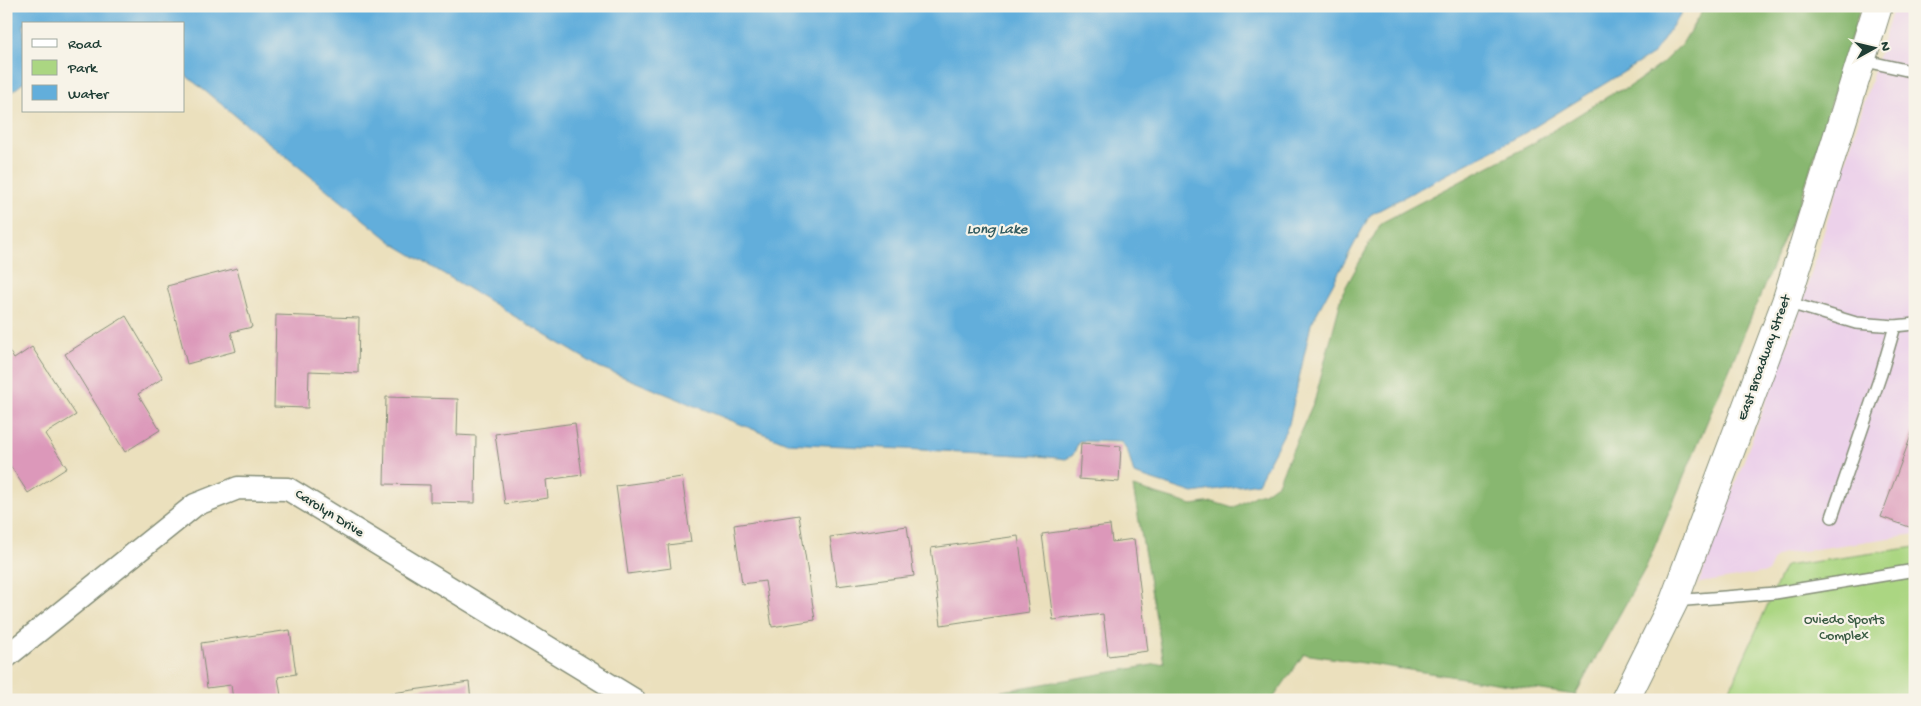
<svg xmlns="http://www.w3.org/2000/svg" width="1921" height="706" viewBox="0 0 1921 706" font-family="'Gochi Hand',sans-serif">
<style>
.built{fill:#ecd1ea}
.green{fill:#abd682;stroke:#658a5b}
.forest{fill:#88b770;stroke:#547a52}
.water{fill:#62aedb;stroke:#407688}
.building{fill:#dc98ba}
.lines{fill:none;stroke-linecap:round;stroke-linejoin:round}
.lane-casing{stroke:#858e78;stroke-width:14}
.street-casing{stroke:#858e78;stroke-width:25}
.secondary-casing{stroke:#858e78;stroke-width:30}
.lane{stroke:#fff;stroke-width:11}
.street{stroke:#fff;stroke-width:22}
.secondary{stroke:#fff;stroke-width:28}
.labels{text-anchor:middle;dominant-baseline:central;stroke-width:4.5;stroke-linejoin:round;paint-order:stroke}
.street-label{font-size:14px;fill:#1f3d34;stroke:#f7f3e8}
.park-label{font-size:14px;fill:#3b5c44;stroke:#f7f3e8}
.water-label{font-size:15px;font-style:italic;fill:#30595e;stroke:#f7f3e8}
</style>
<rect width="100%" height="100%" fill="#f7f3e8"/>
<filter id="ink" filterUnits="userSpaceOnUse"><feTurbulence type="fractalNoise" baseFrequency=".02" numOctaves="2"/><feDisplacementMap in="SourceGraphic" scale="10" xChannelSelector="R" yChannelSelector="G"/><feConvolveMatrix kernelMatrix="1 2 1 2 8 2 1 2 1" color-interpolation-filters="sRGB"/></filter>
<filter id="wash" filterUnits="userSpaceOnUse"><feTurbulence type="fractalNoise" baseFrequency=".0096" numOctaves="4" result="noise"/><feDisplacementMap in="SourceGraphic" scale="20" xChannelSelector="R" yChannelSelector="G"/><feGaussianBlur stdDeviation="1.12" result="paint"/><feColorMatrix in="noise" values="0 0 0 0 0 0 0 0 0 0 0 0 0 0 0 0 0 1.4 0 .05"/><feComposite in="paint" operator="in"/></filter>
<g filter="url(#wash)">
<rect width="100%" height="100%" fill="#ebe0bd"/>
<!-- built -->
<path class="built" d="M1894,6H1915V534L1783,554L1775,558L1768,572L1700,583L1697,587L1801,306Z"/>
<!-- green -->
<path class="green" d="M1915,547V700H1725L1785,566Z"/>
<!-- forest -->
<path class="forest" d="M1705,6H1861L1802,196L1646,567L1575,695L1304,654L1272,700H950L1164,663L1133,487L1192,505L1213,502L1233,508L1256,495L1264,493L1278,483L1315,399L1343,292L1381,223L1530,145L1615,92L1628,88L1661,64L1682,44Z"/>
<!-- water -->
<path class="water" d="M6,6H1686L1653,54L1523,134L1370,215L1311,324L1289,424L1258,483L1193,493L1134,474L1128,452L1121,442L1079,441L1073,455L1066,459L1039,456L787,443L599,367L394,244L184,74V24H24V82L6,97Z"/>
<g id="blocks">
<!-- building -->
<g class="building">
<path d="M237,268L252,327L231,332L236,351L187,364L167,286Z"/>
<path d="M276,315L359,318L358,373L309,371L308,408L274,407Z"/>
<path d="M126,316L163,378L138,394L160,430L125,452L65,354Z"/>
<path d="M6,346L14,359L32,347L76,415L45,434L67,468L28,493L6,459Z"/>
<path d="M386,397L458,399L457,435L476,436L475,503L430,502V485L384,484Z"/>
<path d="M575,423L582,475L546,480L548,498L505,504L495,434Z"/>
<path d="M1915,425V529L1881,517Z"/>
<path d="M1081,443L1121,446L1119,482L1079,479Z"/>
<path d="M682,477L691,542L668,545L671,568L628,574L616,486Z"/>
<path d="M799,515L815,620L772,627L765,581L742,584L734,525Z"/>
<path d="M1110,525L1112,542L1134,539L1148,651L1108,656L1103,614L1053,620L1042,534Z"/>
<path d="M907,526L914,576L837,586L830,537Z"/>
<path d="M1018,536L1029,612L941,625L931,548Z"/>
<path d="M290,630L296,674L278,677L281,696L254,700H233L231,685L207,688L201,643Z"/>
<path d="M469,682L471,700H378V695Z"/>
</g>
</g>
</g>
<g filter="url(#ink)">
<use href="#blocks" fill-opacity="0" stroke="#858e78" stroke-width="1"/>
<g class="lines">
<defs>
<g id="lane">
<path d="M1861,60L1915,72"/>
<path d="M1786,302L1856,323L1895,326L1915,324"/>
<path d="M1832,517L1881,374L1895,326"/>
<path d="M1674,601L1775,593L1915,570"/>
</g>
<path id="street" d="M6,657L195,505L238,488L288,489L634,700"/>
<path id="secondary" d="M1625,700L1674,601L1786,302L1878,6"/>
</defs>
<!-- lane casing -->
<use href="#lane" class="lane-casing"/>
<!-- street casing -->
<use href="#street" class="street-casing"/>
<!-- secondary casing -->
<use href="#secondary" class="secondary-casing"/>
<!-- lane -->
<use href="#lane" class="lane"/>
<!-- street -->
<use href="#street" class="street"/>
<!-- secondary -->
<use href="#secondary" class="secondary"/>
</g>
</g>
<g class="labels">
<!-- street labels -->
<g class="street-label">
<text transform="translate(1765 358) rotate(-70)">East Broadway Street</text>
<text transform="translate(329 514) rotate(32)">Carolyn Drive</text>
</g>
<!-- park labels -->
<g class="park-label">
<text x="1844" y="620">Oviedo Sports<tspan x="1844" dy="16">Complex</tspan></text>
</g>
<!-- water labels -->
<g class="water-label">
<text x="997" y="230">Long Lake</text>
</g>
</g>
<!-- margin -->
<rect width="1921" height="706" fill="none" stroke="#f7f3e8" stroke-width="25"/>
<!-- legend -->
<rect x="22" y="22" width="162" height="90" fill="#f7f3e8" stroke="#a1aaa0"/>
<rect x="32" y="39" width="25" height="8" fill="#ffffff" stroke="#a1aaa0"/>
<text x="68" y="48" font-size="15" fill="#1f3d34">Road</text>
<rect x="32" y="60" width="25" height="15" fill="#abd682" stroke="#a1aaa0"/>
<text x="68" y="72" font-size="15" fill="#1f3d34">Park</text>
<rect x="32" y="85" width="25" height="15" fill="#62aedb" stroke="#a1aaa0"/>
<text x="68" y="98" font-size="15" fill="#1f3d34">Water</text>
<!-- north arrow -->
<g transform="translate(1874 48) rotate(82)" stroke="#f7f3e8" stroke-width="4" paint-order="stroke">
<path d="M0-4L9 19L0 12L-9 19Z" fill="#1f3d34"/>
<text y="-8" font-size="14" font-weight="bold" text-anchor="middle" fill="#1f3d34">N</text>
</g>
</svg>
